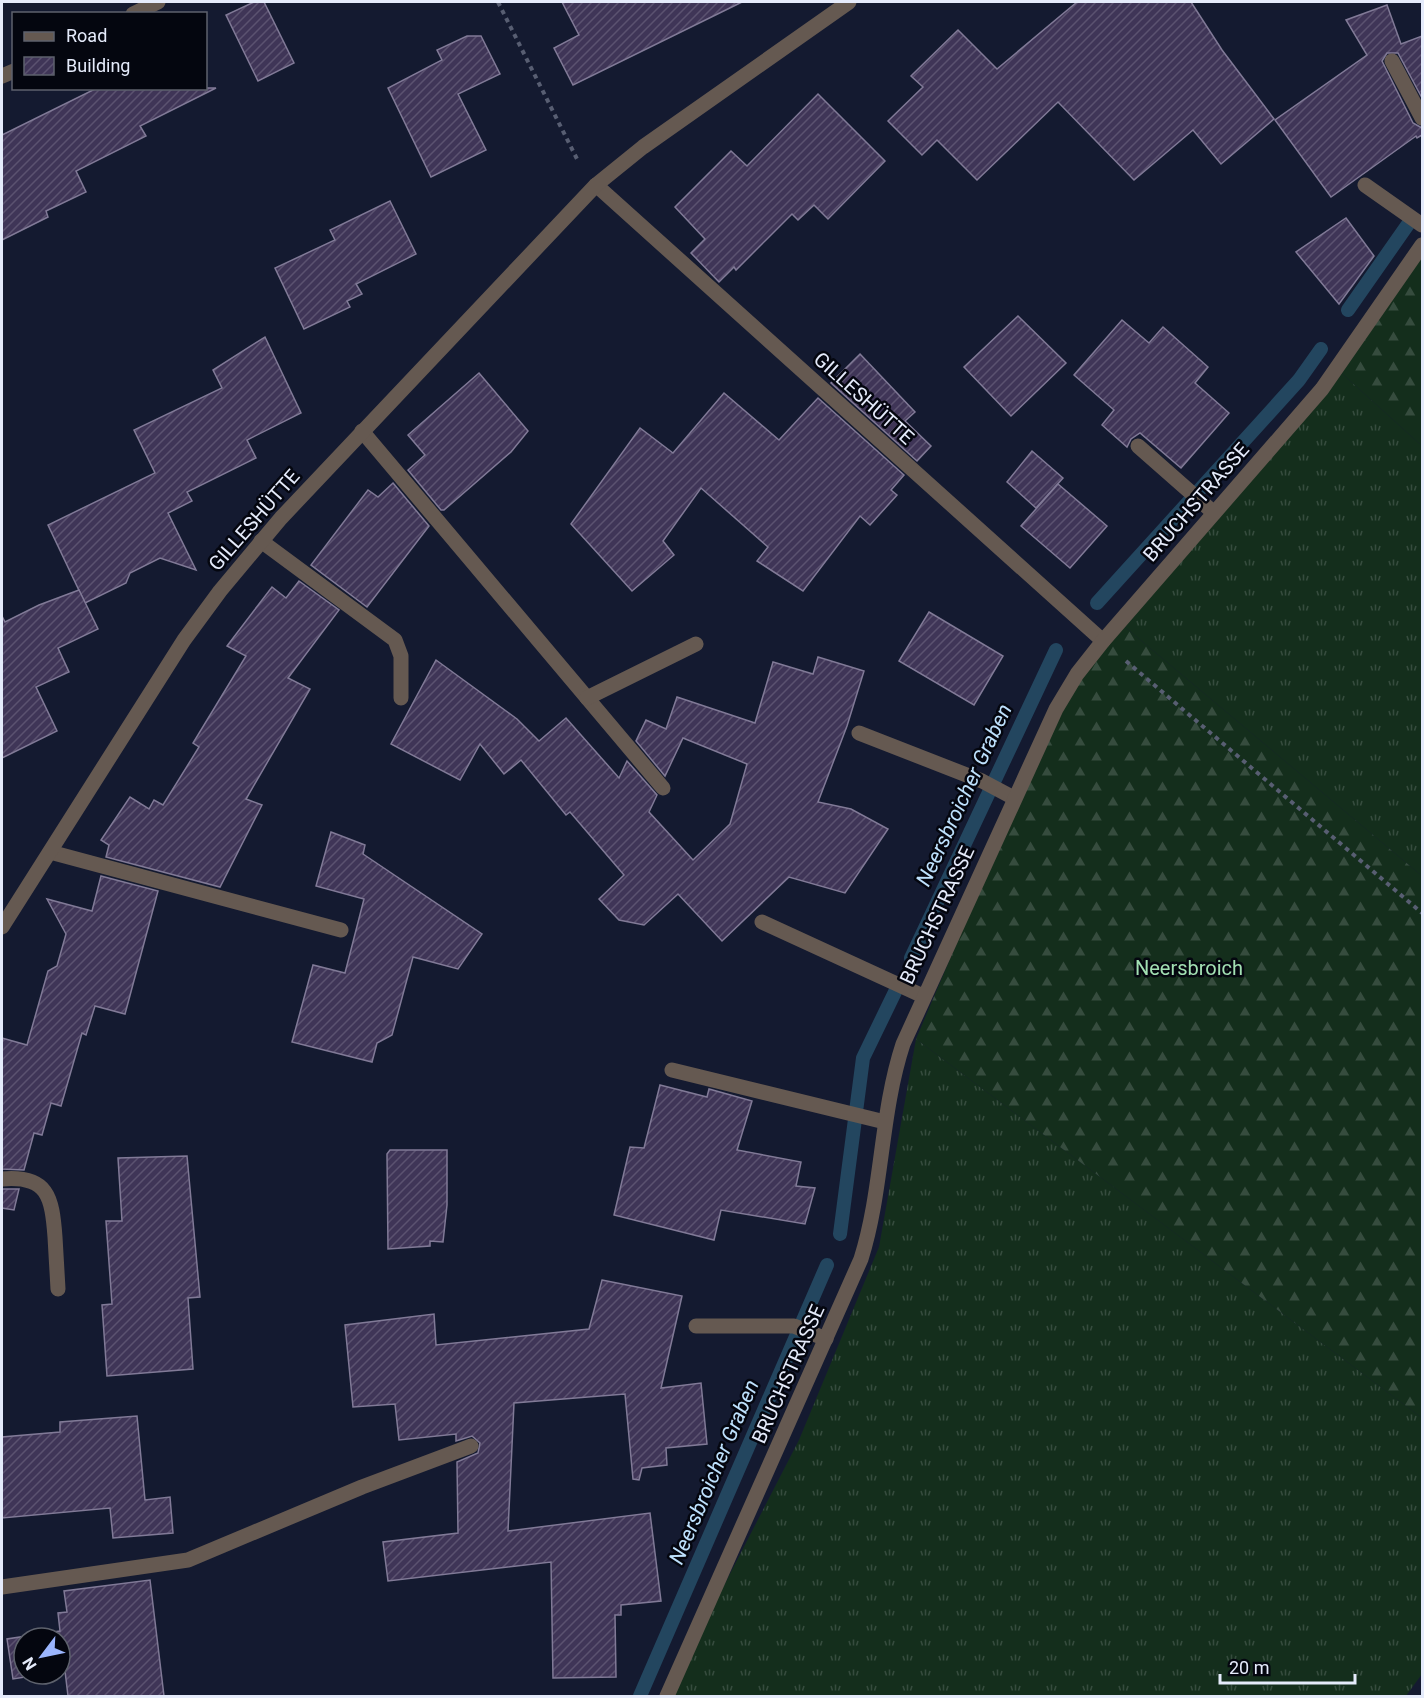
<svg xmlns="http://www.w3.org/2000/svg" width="1424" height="1698" viewBox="0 0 1424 1698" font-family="Roboto,sans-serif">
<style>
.grass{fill:url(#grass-tufts)}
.forest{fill:url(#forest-firs)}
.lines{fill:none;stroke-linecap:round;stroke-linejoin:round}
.stream{stroke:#23465f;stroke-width:14}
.building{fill:url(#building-hatch);stroke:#817a97;stroke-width:1.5}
.path{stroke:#585e72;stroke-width:4;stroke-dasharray:4.5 4.5;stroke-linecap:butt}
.minor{stroke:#655951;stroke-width:15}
.labels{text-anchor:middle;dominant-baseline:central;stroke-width:5;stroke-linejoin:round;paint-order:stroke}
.street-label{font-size:20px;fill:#e5ebfb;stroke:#04060f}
.park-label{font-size:20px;fill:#a2e0b3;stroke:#04060f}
.water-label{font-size:21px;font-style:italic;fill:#bee1fd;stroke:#04060f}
</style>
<defs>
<pattern id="grass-tufts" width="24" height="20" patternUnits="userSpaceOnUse" patternTransform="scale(1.5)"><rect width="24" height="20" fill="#142e1c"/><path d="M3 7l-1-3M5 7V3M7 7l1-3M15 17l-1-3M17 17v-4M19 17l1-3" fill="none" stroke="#364c3e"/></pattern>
<pattern id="forest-firs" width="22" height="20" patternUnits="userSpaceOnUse" patternTransform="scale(1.5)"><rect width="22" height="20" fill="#142e1c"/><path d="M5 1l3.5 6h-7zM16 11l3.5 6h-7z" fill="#364c3e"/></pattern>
<pattern id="building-hatch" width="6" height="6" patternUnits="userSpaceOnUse" patternTransform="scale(1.5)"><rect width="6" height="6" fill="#3f3557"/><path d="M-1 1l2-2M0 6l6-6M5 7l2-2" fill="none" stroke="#5b5270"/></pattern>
</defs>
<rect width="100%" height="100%" fill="#141a30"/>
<!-- grass -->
<g class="grass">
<path d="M1336,368L1422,446V876L1119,622Z"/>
<path d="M916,1039L1422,1418V1674L1406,1696H667L799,1440L879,1247Z"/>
</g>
<!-- forest -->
<g class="forest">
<path d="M1422,245V446L1336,368Z"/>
<path d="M1119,622L1422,876V1418L916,1039L1056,709Z"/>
</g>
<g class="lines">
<!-- stream -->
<g class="stream">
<path d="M1348,310L1411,220"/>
<path d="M1097,603L1299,380L1321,349"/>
<path d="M911,958L1056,650"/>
<path d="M840,1234L863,1058L895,992"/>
<path d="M640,1696L827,1265"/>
</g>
</g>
<!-- building -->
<g class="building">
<path d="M254,2H264L294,63L258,81L226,15Z"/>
<path d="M562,2H742L573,85L554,48L579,35Z"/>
<path d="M1077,2H1191L1222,50L1274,119L1221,164L1193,130L1134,180L1058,102L977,180L937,140L922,155L888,121L923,87L911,76L958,30L997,69Z"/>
<path d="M1387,5L1401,44L1422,36V98L1398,53H1387L1382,61L1413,123L1422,128V135L1417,138L1416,136L1331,197L1275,120L1367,55L1346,20Z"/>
<path d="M467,36H481L500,74L458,94L486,150L431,177L388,88L442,60L437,50Z"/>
<path d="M97,88H216L140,126L146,136L76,171L86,192L46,211L48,217L2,240V135Z"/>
<path d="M818,94L885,161L828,219L814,205L798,220L792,214L736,270L734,267L719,282L691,253L705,239L675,207L731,151L747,166Z"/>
<path d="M390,201L416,254L356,284L362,294L347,301L350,307L304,329L275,268L335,240L330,230Z"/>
<path d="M1346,218L1374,256L1339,304L1296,252Z"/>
<path d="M1018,316L1066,363L1011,416L964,367Z"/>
<path d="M1122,320L1149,343L1163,327L1208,367L1195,383L1229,413L1181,468L1140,433L1131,439L1127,447L1102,425L1114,410L1074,375Z"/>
<path d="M265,337L301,413L247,440L256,458L187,492L192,501L168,513L196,570L160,558L130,573L126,583L85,603L48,525L155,473L134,430L222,388L213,370Z"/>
<path d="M860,354L915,412L905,421L931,446L917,461L831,383Z"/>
<path d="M479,373L528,431L511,452L444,510H441L408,470L425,455L408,435Z"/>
<path d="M724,393L779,440L818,398L904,475L891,490L897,495L870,525L860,516L803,591L757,561L768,547L701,488L663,541L674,555L632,591L571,524L640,428L673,453Z"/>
<path d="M1032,451L1063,478L1036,508L1007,482Z"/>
<path d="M393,483L429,526L367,607L311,565L368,490L378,497Z"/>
<path d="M1058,484L1107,526L1070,568L1021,526Z"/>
<path d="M299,581L339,610L288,678L310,689L246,799L262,805L220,887L106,857L109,845L101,840L130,797L149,809L154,800L163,805L199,747L193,743L246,656L227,646L272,587L286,598Z"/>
<path d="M79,590L98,629L58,648L69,672L36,687L57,731L2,758V616L5,622L39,605Z"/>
<path d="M929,612L1003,656L974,705L899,661Z"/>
<path d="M818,657L864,671L847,726L818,802L851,809L888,829L845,893L789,877L722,941L678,894L644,925L619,920L599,899L624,875L570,812L566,815L521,760L504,774L480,744L460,780L391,744L436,660L517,719L539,741L566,718L619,778L627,761L657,795L649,812L693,860L730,824L747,764L683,738L665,776L636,741L646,720L666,729L677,697L755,723L773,662L813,674Z"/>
<path d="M331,832L365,845L363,854L482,934L458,969L413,957L392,1035L377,1043L372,1062L292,1042L313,965L345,973L364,899L316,886Z"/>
<path d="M101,876L158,891L125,1014L95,1006L86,1035L82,1033L61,1106L51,1103L42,1135L34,1133L24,1170L2,1169V1038L27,1045L48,971L57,966L66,934L47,899L92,911Z"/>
<path d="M660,1085L707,1097L709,1089L752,1101L737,1150L801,1162L796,1186L815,1188L805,1224L721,1210L714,1240L614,1215L630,1147L644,1148Z"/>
<path d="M390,1150H447V1205L443,1242L430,1241V1246L388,1249L387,1154Z"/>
<path d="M187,1156L200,1297L188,1298L193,1369L107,1376L102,1305L112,1304L106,1221H122L118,1158Z"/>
<path d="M2,1189H19L14,1210L2,1208Z"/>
<path d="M602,1280L682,1296L661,1388L701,1383L707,1444L666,1448L667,1465L642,1468L639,1480L633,1479L625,1394L514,1403L508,1531L650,1513L661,1601L621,1605V1615H615L616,1677L553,1678L551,1562L388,1581L383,1542L458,1533L457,1462L478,1453L480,1443L472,1436L456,1441V1434L399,1440L395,1404L353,1407L345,1325L434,1314L436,1345L589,1329Z"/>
<path d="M137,1416L145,1500L170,1497L173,1533L113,1538L110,1508L2,1518V1437L60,1432V1422Z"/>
<path d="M150,1580L164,1696H68L65,1671H60V1638H24V1674H44L13,1679L7,1639L60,1631L58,1613L67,1612L64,1591Z"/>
</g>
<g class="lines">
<!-- path -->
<g class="path">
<path d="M498,2L577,159"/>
<path d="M1126,661L1422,913"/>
</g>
<!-- minor -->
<g class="minor">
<path d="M133,14L158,2"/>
<path d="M1392,61L1422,118"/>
<path d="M2,76L14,71"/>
<path d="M596,185L1103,641"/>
<path d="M1365,185L1422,225"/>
<path d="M362,431L663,788"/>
<path d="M1138,446L1214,513"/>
<path d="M261,541L395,640L401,656V698"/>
<path d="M587,698L696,644"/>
<path d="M859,733L982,781L1014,798"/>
<path d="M50,852L341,930"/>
<path d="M762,922L923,996"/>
<path d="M2,927L184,640L220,591L281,518L596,185L643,147L849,2"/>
<path d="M672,1070L885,1122"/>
<path d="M2,1179C48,1175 52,1197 55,1237C56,1254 57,1272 58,1289"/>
<path d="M696,1326H794L826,1339"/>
<path d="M2,1587L188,1560L362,1487L471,1446"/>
<path d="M667,1696L861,1259C883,1189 880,1114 903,1044L1056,709L1077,674L1103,641L1322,389L1422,245"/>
</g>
</g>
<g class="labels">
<!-- street labels -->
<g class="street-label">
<text transform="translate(864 398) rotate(42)">GILLESHÜTTE</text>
<text transform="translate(1196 502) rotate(-49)">BRUCHSTRASSE</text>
<text transform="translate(254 520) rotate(-49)">GILLESHÜTTE</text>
<text transform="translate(937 915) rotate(-65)">BRUCHSTRASSE</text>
<text transform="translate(788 1374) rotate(-66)">BRUCHSTRASSE</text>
</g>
<!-- park labels -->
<g class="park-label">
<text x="1189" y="968">Neersbroich</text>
</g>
<!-- water labels -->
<g class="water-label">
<text transform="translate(964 795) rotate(-65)">Neersbroicher Graben</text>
<text transform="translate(714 1472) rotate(-67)">Neersbroicher Graben</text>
</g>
</g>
<!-- border -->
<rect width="1424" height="1698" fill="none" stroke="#e5ebfb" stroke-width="6"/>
<!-- legend -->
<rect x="12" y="12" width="195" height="78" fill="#04060f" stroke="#5e626d" stroke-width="1.5"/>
<rect x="24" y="32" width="30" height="9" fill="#655951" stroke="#5e626d" stroke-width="1.5"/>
<text x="66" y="42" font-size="18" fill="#e5ebfb">Road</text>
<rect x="24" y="57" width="30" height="18" fill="url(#building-hatch)" stroke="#5e626d" stroke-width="1.5"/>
<text x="66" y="72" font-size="18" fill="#e5ebfb">Building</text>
<!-- north arrow -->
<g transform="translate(42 1656) rotate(238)"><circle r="28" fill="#04060f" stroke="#5e626d" stroke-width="1.5"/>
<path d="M0-4.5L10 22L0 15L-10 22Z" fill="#9bb5fd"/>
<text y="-9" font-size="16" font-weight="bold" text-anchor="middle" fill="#e5ebfb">N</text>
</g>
<!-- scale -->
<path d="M1220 1674v9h135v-9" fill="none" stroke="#e5ebfb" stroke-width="3"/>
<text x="1229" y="1674" font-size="18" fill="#e5ebfb" stroke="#04060f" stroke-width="4.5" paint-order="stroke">20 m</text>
</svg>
